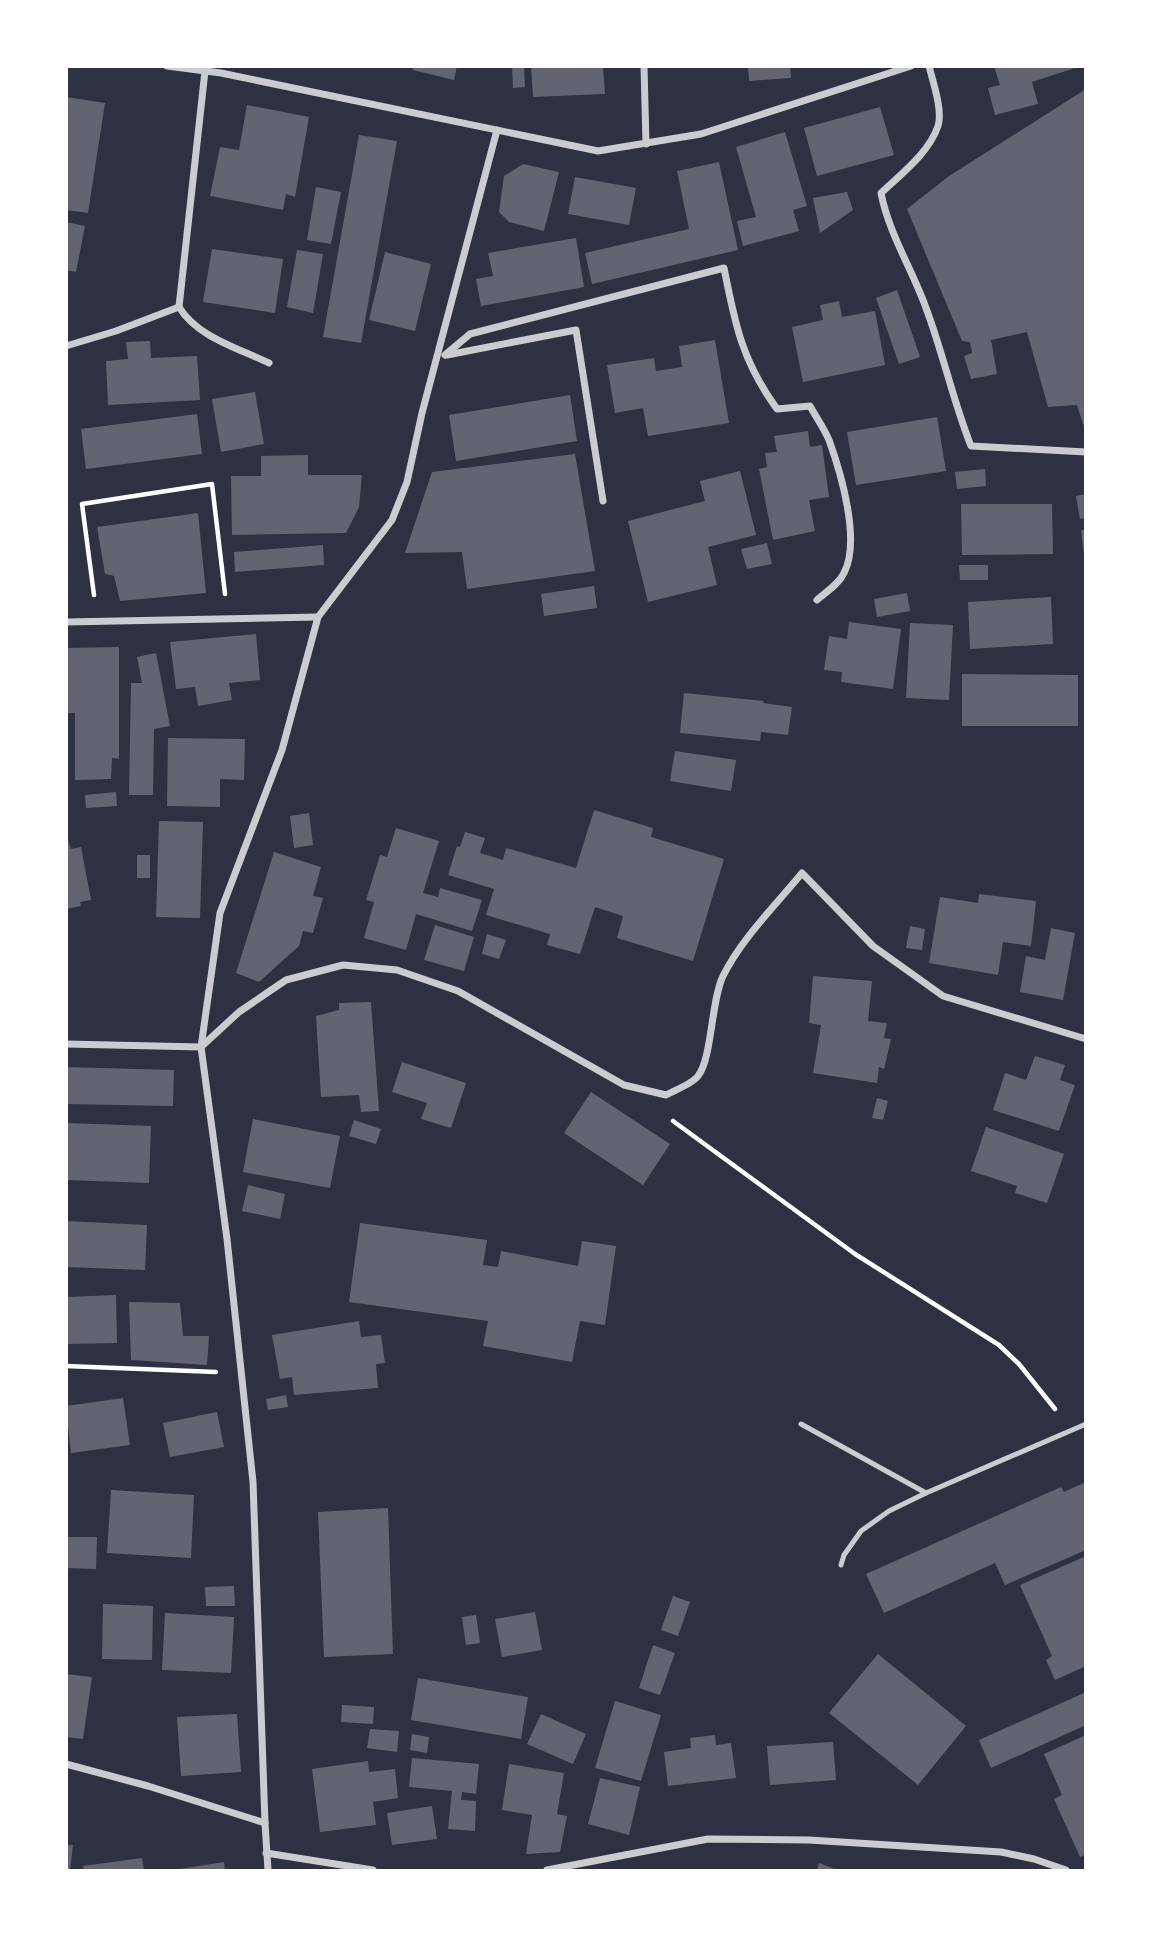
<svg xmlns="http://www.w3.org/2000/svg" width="1152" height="1937" viewBox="0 0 1152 1937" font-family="'Sofia Sans Condensed',sans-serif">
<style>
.building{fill:#626471}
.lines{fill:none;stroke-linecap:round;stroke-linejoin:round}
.path{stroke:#fff;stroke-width:4.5}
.service{stroke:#caccd0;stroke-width:5}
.minor{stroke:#caccd0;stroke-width:7}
</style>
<rect width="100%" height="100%" fill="#2d3142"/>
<!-- building -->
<g class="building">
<path d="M413,66H457L454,80L413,70Z"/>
<path d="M512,66H524L525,87L513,88Z"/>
<path d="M531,66H603L605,94L533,97Z"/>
<path d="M748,66H790L791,78L749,81Z"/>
<path d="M994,66H1078V67L1032,82L1038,104L995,115L988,88L1000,85Z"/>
<path d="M1086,89V430H1085L1077,405L1048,407L1027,332L991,340L997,374L971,379L964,356L972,353L970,342L962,341L907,209L949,176Z"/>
<path d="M66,97L105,103L88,213L66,210Z"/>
<path d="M247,105L309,117L295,197L286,194L283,210L210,196L220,147L239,150Z"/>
<path d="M880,107L894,155L817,176L804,128Z"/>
<path d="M785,132L807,206L793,210L799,231L743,246L737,221L756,217L736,147Z"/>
<path d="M359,135L397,141L361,343L323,337Z"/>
<path d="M719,162L738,250L592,284L585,253L689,229L677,171Z"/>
<path d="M523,164L559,172L544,231L509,222L499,212L504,176Z"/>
<path d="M575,177L636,188L629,225L568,214Z"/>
<path d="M316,187L341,192L331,244L307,240Z"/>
<path d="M847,192L853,210L820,233L813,198Z"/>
<path d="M66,222L85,226L76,272L66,270Z"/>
<path d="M576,238L584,287L481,306L476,279L493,276L488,253Z"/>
<path d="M212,249L283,259L275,313L203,302Z"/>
<path d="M297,250L323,254L313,313L287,307Z"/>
<path d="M385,252L431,264L415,331L369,320Z"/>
<path d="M897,290L920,357L899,364L876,298Z"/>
<path d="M839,301L842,317L875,311L885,365L803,382L792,327L823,320L820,305Z"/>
<path d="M715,340L729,423L648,436L643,408L615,413L607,365L654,358L656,371L682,367L679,346Z"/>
<path d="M150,341L151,358L197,356L200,400L108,405L106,361L128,359L126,342Z"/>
<path d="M255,392L264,444L221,452L212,399Z"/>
<path d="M570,395L577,441L456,461L449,415Z"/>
<path d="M197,414L202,454L86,469L81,429Z"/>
<path d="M937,417L946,471L856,485L847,432Z"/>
<path d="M808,431L810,447L822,445L829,497L809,500L815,531L773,540L759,469L767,467L765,453L777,452L774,436Z"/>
<path d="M575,454L595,571L467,589L462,552L405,553L432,472Z"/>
<path d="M308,455V475H362L359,507L346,533L232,535L231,476H261V456Z"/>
<path d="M985,469L986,486L957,489L955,472Z"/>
<path d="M740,471L756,535L708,547L717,585L648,602L628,521L705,501L700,481Z"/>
<path d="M1086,494V518L1080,519L1076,496Z"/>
<path d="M961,504H1052L1053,554L962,555Z"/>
<path d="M198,513L206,593L120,601L114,576L105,574L97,527Z"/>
<path d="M1081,530H1086V555L1084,556Z"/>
<path d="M767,543L772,564L747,569L741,549Z"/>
<path d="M323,545L324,565L235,572L234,552Z"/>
<path d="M959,565H988V580H960Z"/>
<path d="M594,586L597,608L544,616L541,594Z"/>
<path d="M907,593L910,611L877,617L874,599Z"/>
<path d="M1051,597L1053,644L970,649L968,602Z"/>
<path d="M849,622L901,629L893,689L841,682L842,672L824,670L829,636L847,639Z"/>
<path d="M910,623L953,625L949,700L906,698Z"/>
<path d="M256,634L260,680L229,683L232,700L198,706L195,687L176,689L170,642Z"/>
<path d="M119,647V759L112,758L111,779L75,780V713H66V648Z"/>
<path d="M156,653L170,726L154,729L153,795H129L131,683H142L137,657Z"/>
<path d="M962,674L1078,675V726H962Z"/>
<path d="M684,693L764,701L763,703L792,707L788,735L761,732L760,741L680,733Z"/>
<path d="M168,738L245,739L244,780L220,779V807L167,806Z"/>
<path d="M675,751L736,760L731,791L670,781Z"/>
<path d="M116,792L117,806L86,808L85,795Z"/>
<path d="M594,810L653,828L651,837L724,859L693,961L617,938L623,916L595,907L580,954L547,945L550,934L486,915L494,889L448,875L457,846L460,847L465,832L485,838L480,853L503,860L506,848L576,868Z"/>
<path d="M309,813L313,845L294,848L290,816Z"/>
<path d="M159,821L203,822L200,918L156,917Z"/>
<path d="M396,828L439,841L423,893L438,897L440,888L482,900L472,931L416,914L406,950L364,938L374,902L366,900L380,855L387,857Z"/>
<path d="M66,834L71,849L81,847L91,900L80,902L81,906L66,909Z"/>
<path d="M274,852L321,867L313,896L323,898L313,933L303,931L299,946L259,982L236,973Z"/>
<rect x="137" y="855" width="13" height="23"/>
<path d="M979,894L1036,901L1031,946L1003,942L998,975L929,963L940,897L978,903Z"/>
<path d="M435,925L474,937L464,971L424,960Z"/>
<path d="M910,926L925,929L922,950L906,948Z"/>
<path d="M1051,928L1075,933L1063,1000L1020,992L1026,956L1045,960Z"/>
<path d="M487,934L506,940L499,959L482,954Z"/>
<path d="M813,976L872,981L868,1021L887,1023L884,1038L891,1039L884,1069L879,1067L877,1083L813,1073L821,1025L809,1023Z"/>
<path d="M371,1002L379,1111L361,1112L359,1095L321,1097L316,1016L339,1010V1003Z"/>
<path d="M1035,1056L1065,1065L1060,1080L1075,1085L1059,1131L993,1110L1005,1073L1026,1080Z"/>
<path d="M402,1062L466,1083L451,1128L421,1119L427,1103L392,1092Z"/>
<path d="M66,1067L174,1070L173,1106L66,1104Z"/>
<path d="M591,1092L670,1144L643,1185L564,1133Z"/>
<path d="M877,1098L888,1101L883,1120L872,1118Z"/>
<path d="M253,1119L340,1136L330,1188L243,1172Z"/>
<path d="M354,1120L381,1129L376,1144L349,1136Z"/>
<path d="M66,1123L151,1126L149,1183L66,1180Z"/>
<path d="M986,1127L1064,1154L1047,1203L1015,1193L1017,1186L971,1171Z"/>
<path d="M248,1185L285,1194L280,1219L242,1211Z"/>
<path d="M66,1221L147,1225L145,1270L66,1267Z"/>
<path d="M360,1223L487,1240L483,1265L498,1267L501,1251L578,1266L582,1241L616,1246L605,1325L580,1321L572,1362L483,1346L488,1321L349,1302Z"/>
<path d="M116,1295L117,1343L66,1344V1297Z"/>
<path d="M129,1302L180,1303L183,1336H209L207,1365L131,1360Z"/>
<path d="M359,1321L361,1337L381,1335L385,1363L376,1364L378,1388L294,1395L292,1377L280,1379L272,1335Z"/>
<path d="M286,1395L288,1407L268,1410L266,1399Z"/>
<path d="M123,1398L130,1445L71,1453L66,1406Z"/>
<path d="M217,1412L224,1447L170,1457L163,1423Z"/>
<path d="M1086,1482V1550L1005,1585L995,1563L884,1613L866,1574L1061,1487L1064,1492Z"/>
<path d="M111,1490L194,1495L191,1558L107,1553Z"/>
<path d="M388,1508L393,1654L324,1657L318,1512Z"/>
<path d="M66,1537H97L96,1569L66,1568Z"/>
<path d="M1086,1556V1666L1055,1680L1046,1660L1052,1656L1020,1585Z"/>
<path d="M234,1586L235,1606H206L205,1587Z"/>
<path d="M673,1596L690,1602L678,1636L661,1630Z"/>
<path d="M103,1604L153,1606L152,1660L102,1659Z"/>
<path d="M535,1612L542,1650L502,1657L495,1619Z"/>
<path d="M165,1613L234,1617L231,1673L162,1670Z"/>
<path d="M476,1615L480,1643L466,1645L462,1617Z"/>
<path d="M653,1645L675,1653L660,1695L639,1688Z"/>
<path d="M878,1654L966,1726L918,1785L829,1713Z"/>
<path d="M66,1674L92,1677L83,1739L66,1737Z"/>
<path d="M418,1678L528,1697L521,1739L411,1720Z"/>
<path d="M1086,1692V1725L991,1768L979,1740Z"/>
<path d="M615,1701L661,1715L641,1781L595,1768Z"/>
<path d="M342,1705L374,1707L373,1724L341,1722Z"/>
<path d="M237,1714L241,1772L181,1776L177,1717Z"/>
<path d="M541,1714L586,1734L573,1764L527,1744Z"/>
<path d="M370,1729L399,1731L397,1752L367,1748Z"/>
<path d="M412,1734L429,1737L427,1753L410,1750Z"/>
<path d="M715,1735L716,1745L731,1743L736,1778L668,1786L664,1752L691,1748L690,1738Z"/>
<path d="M1086,1735V1854L1080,1857L1054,1799L1062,1795L1044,1754Z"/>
<path d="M833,1742L836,1780L770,1785L767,1746Z"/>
<path d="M412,1758L479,1764L476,1794L462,1792L461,1800L476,1801L475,1831L448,1829L452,1791L409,1787Z"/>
<path d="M368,1761L369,1772L395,1769L398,1798L373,1802L376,1825L320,1832L312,1769Z"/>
<path d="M509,1764L564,1773L557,1814L567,1816L560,1852L526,1854L532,1815L502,1810Z"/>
<path d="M600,1778L640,1787L629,1835L588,1824Z"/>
<path d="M432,1806L437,1839L392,1845L387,1813Z"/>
<path d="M66,1845H73L70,1870H66Z"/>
<path d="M142,1858L144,1870H84L83,1866Z"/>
<path d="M224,1862L225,1870H180V1869Z"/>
<path d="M819,1863L838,1870H817Z"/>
</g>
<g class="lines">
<!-- path -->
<g class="path">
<path d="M94,595L82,504L212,484L225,594"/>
<path d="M673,1121L855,1254L999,1345L1019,1364L1055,1409"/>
<path d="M66,1366L216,1372"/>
</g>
<!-- service -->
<g class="service">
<path d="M801,1424L926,1493"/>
<path d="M841,1565L844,1555L861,1531L889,1511L926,1493L1086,1424"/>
</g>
<!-- minor -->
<g class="minor">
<path d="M167,66L221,73L598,151L701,134L911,66"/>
<path d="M644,66L646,144"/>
<path d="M929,66C933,82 943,111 938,126C929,153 901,174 881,193C889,234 912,269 926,308C943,353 953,401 971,446L1086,452"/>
<path d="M205,71L179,307C197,337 238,348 269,363"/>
<path d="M66,346L116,331L179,307"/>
<path d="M445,355L470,334L724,268C735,324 742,361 777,409L810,406C816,417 824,428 829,440C841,473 861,541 844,573C839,584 826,592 817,600"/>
<path d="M447,355L576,330L603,501"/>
<path d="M66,622L318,617"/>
<path d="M66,1044L201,1047L239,1012L286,980L343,965L397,970L458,991L624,1085L666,1095C675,1090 692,1084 698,1076C712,1059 711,1001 723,976C742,938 775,906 802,873L873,946L943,996L1086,1039"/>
<path d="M66,1764L148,1786L265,1823"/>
<path d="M266,1853L373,1870"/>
<path d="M268,1870L265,1823L253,1482L227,1239L201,1047L220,913L282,750L318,617L392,520L407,482L422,413L497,130"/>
<path d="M547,1870L708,1839L809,1840L1001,1852L1034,1859L1066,1870"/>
</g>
</g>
<!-- border -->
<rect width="1152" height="1937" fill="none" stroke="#ffffff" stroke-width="136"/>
</svg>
